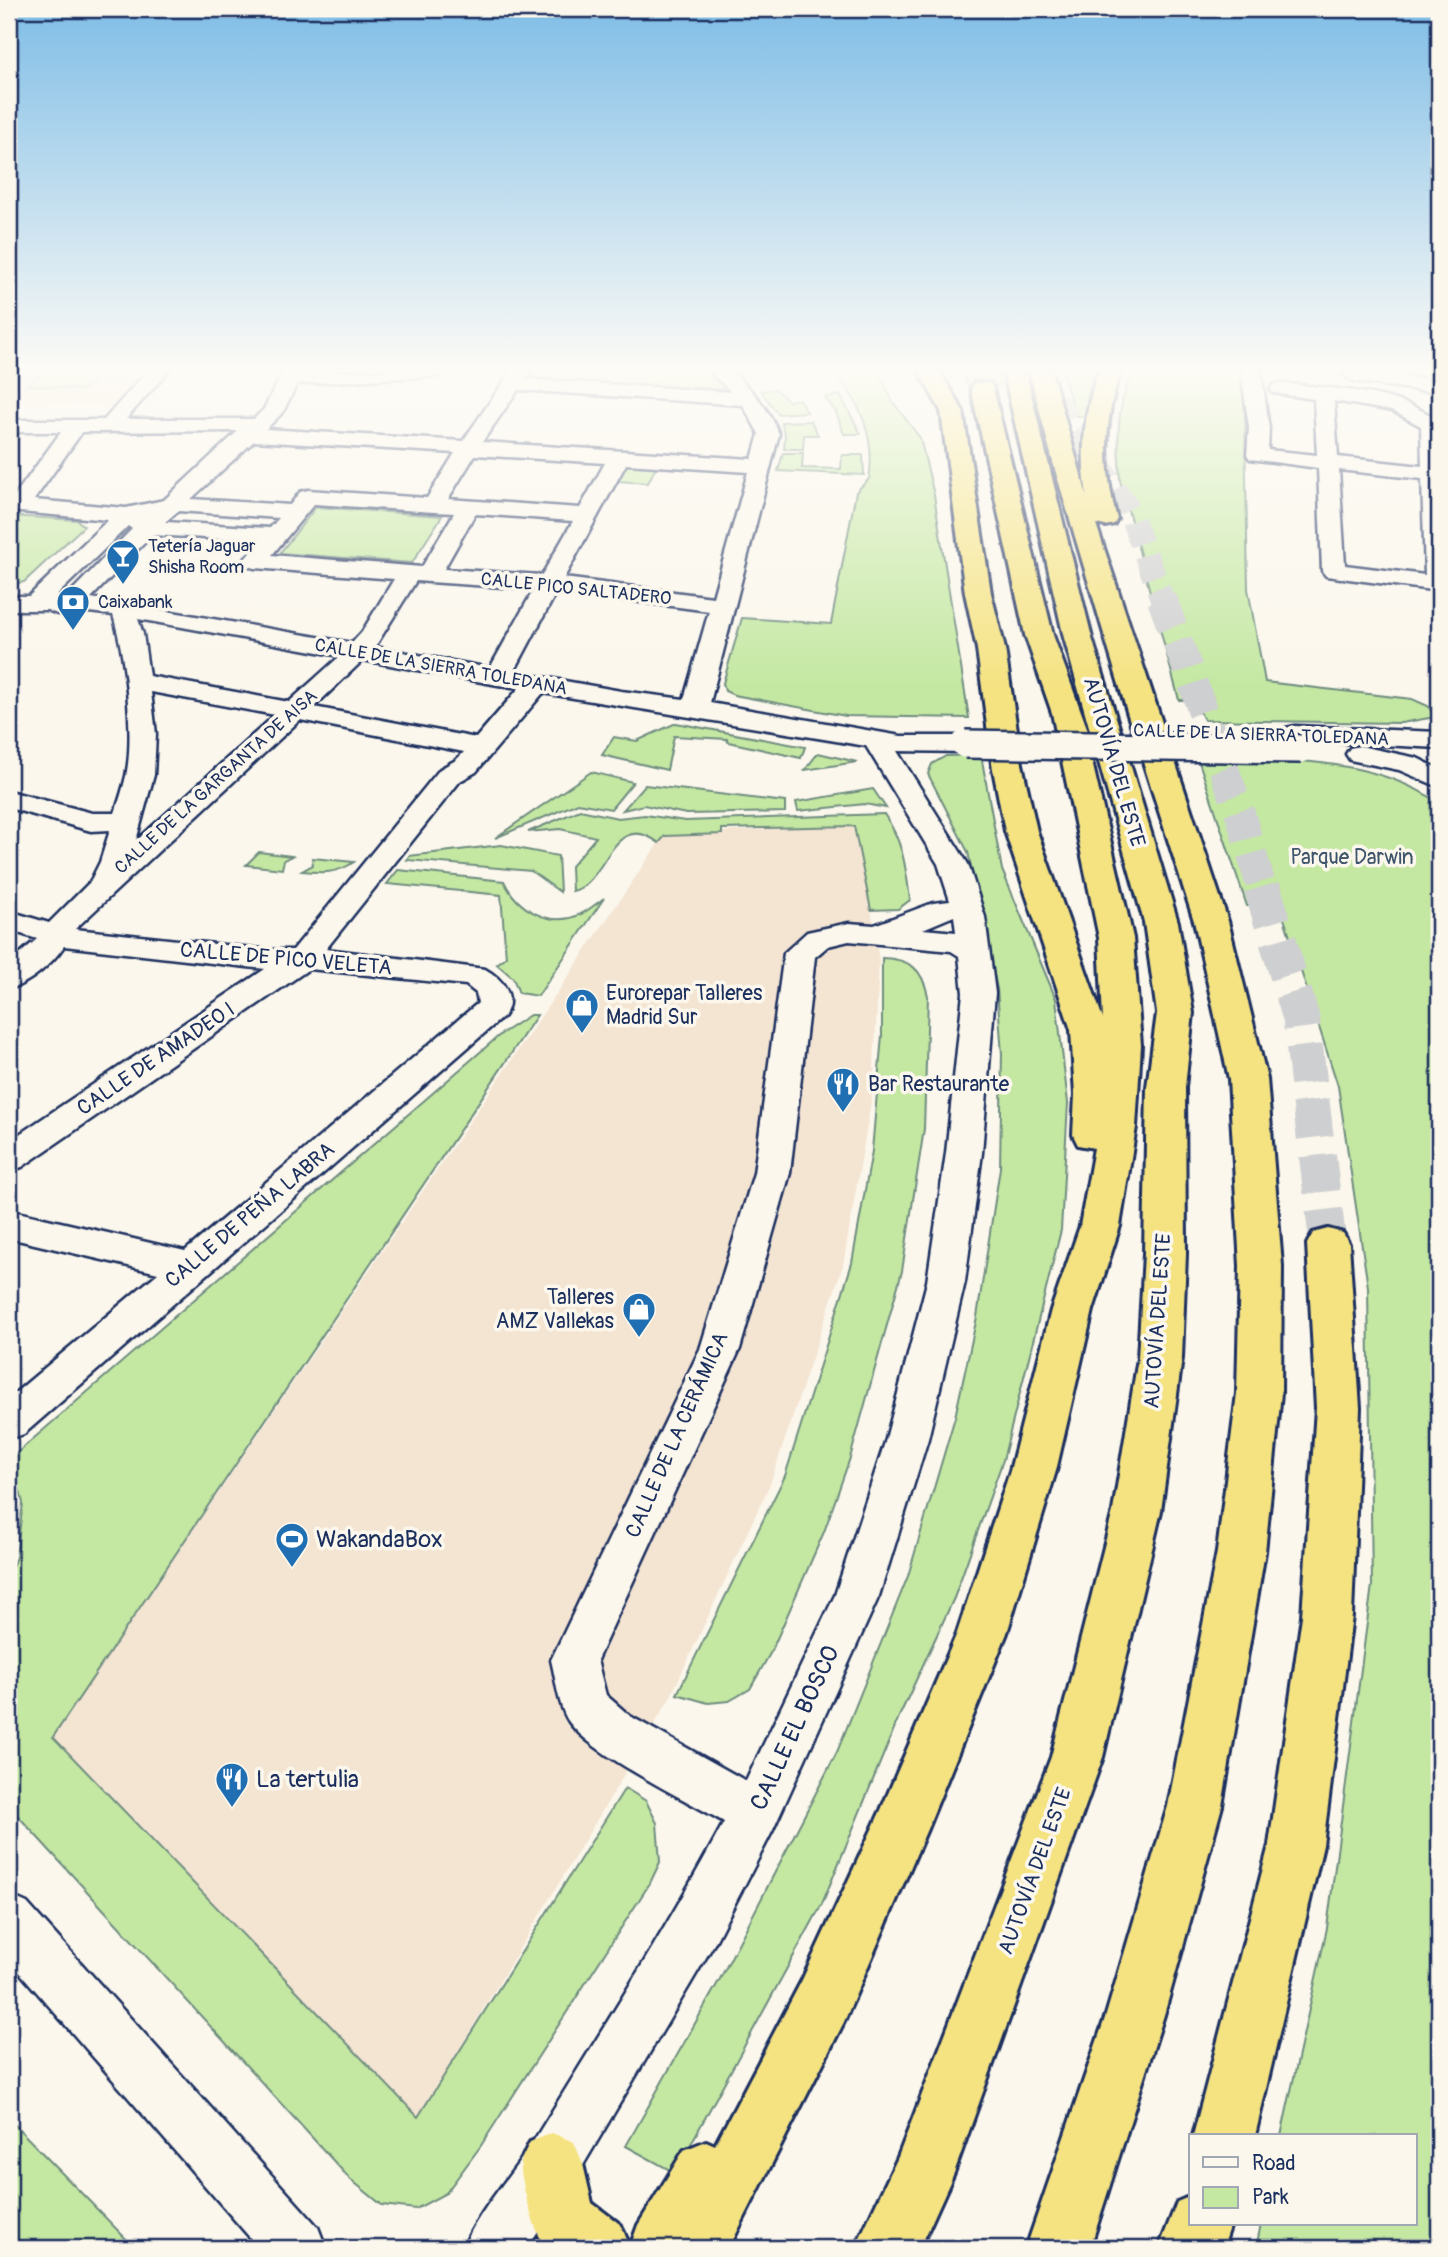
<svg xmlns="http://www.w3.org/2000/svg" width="1448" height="2257" viewBox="0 0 1448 2257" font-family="Pangolin,sans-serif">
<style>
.built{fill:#f4e4d2}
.green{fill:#c4e8a2;stroke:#708c80;stroke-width:2}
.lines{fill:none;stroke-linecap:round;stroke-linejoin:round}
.highway-tunnel-far2{stroke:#cecfd0;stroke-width:24;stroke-dasharray:24 12;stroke-linecap:butt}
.highway-tunnel-far1{stroke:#cecfd0;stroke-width:30;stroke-dasharray:30 15;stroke-linecap:butt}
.highway-tunnel{stroke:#cecfd0;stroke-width:37;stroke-dasharray:37 18;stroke-linecap:butt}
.minor-casing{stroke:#1b2f5e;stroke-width:5}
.highway-casing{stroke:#1b2f5e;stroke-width:6}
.minor{fill:#fbf7ec;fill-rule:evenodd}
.highway{fill:#f5e382;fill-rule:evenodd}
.minor-bridge-casing{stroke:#1b2f5e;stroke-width:32;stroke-linecap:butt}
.minor-bridge{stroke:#fbf7ec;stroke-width:27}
.labels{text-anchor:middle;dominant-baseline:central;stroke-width:7;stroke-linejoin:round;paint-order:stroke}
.far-poi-label{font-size:18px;fill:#1b2f5e;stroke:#fbf7ec;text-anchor:start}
.far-street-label{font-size:18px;fill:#1b2f5e;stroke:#fbf7ec}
.street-label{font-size:21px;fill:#1b2f5e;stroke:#fbf7ec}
.park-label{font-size:21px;fill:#3d546c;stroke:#fbf7ec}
.poi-label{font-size:21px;fill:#1b2f5e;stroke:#fbf7ec;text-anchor:start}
.near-poi-label{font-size:24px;fill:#1b2f5e;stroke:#fbf7ec;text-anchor:start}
.near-street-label{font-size:24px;fill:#1b2f5e;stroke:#fbf7ec}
</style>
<rect width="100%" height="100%" fill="#fbf7ec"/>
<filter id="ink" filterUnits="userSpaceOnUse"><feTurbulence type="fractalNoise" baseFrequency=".0143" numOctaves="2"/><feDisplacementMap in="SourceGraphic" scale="14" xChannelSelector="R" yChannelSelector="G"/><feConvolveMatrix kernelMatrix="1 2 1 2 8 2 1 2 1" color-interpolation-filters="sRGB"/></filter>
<g filter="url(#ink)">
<!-- built -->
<g class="built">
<path d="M13,370H147L114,407L9,402V373Z"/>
<path d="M858,824L879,960L873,1091L843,1265L770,1484L670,1698L418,2118L53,1737L664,835Z"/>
</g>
<!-- green -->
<g class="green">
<path d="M533,370H702L723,387L718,392L525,380Z"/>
<path d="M831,370H878L893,402L920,438L934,495L969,718L846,716L734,695L725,691L723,683L742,618L831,624L856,492L869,479C876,440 860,397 831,370Z"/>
<path d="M962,370H998L1001,385H967Z"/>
<path d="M1062,370H1093L1084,418L1075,415Z"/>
<path d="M1136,370H1244L1248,589L1265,682L1412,699L1428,706L1435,717L1401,723L1204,720L1194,700H1179L1120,480C1118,446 1114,400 1136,370Z"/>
<path d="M44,372L99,377L83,390L27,385Z"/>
<path d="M775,389L789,401L799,399L807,412L778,414L761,391Z"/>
<path d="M840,395L861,434H844L836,412L825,398Z"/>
<path d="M811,421L818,435H804L803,449H784L785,435L781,422Z"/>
<path d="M783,453H803L802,468L841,469L842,455H863L864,475L778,471Z"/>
<path d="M627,463L657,465L648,483L618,481Z"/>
<path d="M316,507L442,516L412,563L280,553Z"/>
<path d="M9,516L77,520L84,526L24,582L9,584Z"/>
<path d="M676,723L805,747L801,758L728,742L727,739L674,736L667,770L602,755L614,737L637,741Z"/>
<path d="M818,753L857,762L805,770Z"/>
<path d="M981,755L1002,870L1056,999L1068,1103L1061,1230L1003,1460L954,1598L898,1719L822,1904L675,2173L626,2146L720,1979L837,1752L908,1576L955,1417L977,1317L1000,1168L1002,1054L997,989L968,852L928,774L932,764L946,756Z"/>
<path d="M1198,759C1280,760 1369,755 1439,803V2248H1256L1261,2224H1415V2136H1281L1327,1928L1372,1585L1368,1287L1338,1086L1280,906H1247Z"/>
<path d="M591,772L633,782L611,809L578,803L495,838Z"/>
<path d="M645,785L785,802V812L686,814L644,805L623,810Z"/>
<path d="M873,789L886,808L865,804L798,811L796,802Z"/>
<path d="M580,810L618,818L645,815L685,821L884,814C903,841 906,868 910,900L898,909L871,910L854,826L722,829V834L665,836L659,843C611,807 607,885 572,891L571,866L596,837L560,829L528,832Z"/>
<path d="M501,845L558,856L560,892L531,871L407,860L409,856Z"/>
<path d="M259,852L292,856L284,860L282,869L246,865Z"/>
<path d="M312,858L354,862C337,874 322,873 302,871L313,865Z"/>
<path d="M398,870L504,881C517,909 550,929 581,914C589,910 597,903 604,898L538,996L519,993L513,978L497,964L506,957L501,895L387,884Z"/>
<path d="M882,958C910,959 922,968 928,996L924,1129L902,1271L850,1458L824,1532L772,1650L750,1689L729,1701L708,1703L677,1694L785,1476L852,1263L872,1151L882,1035Z"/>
<path d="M530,1015H537L53,1737L418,2117L625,1788L646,1801L657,1823L660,1862L650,1883L480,2147L446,2193L416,2209L382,2205L350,2179L9,1806V1574L16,1557L23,1503L11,1458L501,1034Z"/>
<path d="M9,2119L135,2248H9Z"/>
</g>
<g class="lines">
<!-- highway-tunnel-far2 -->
<g class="highway-tunnel-far2">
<path d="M1035,370L1130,512L1163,601"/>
<path d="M982,388L983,370"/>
</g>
<!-- highway-tunnel-far1 -->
<path class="highway-tunnel-far1" d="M1162,599L1239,810L1262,889"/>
<!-- highway-tunnel -->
<path class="highway-tunnel" d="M1262,887L1301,1018L1328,1244"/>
<defs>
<g id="minor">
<path d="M148,370H169L126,419H254L264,409L284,370H304L302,372L448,370L438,376L297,384L283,412L266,429L463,441L512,370H532L525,379L731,392L709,370H730C751,389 769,408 779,434L710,703L901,736H965L975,738L978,744L975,750L965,752L897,751L968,864L985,917L995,993L982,1153L965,1282L928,1439L879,1596L773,1830L714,1944L572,2184L527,2248H463C480,2207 513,2175 536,2137C600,2033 666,1930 724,1822C687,1800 592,1755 569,1722C558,1706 556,1679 551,1660L700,1349L754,1173L784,953L807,932L849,923L874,925L933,903L950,901L938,864L866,746L543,693L476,772L460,781L326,949L485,969C503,979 517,997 504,1016L24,1434L9,1439V1398L158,1273L9,1238V1210L185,1251L478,1003L476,993L466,985L309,969L22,1167L9,1171V1141L265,969L64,946C53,963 29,984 9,989V963L37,939L9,930V911L49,923L90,882L100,862L110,830L91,831L9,808V791L92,813H115C119,801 123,789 126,776C135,735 125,655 113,615L73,610L57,614L47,610H9V596H29L108,520L9,511V497L13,498L61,432H9V420H104ZM518,390L743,405L759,434L752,459L482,442ZM238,431L164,500L126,508L34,500L82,432ZM254,441L455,453L427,498L308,490L300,492L290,505L191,499ZM475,455L605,463L580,508L448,499ZM626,464L748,472L713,597L564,578ZM314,504L434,512L454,513L422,567L272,555ZM178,511L279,518L270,528L165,522ZM475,514L573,521L542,575L444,569ZM128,526L132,529L67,596H56ZM152,535L260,541L243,561L247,566L255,568L394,579L362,632L352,643L91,598ZM416,581L429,582L534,589L490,668L375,647ZM557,591L709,611L684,699L621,691L514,672ZM138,619L340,656L289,702L149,676L143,634ZM363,660L498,685L519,688L476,738L314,707ZM151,692L275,715L136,841L154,775L156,734ZM300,720L464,752L456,760L440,769L293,950H270L75,929ZM954,916L956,932L923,929ZM849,941L951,951L959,956L963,993L946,1153L927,1282L886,1439L835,1595L746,1781L630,1716L606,1695L597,1660L740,1349L790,1173L815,957L828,946Z"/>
<path d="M1241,370H1261L1269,428L1268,450L1317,455L1314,399L1273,393L1270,389L1273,385L1280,383C1334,389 1392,389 1438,420L1439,591L1326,576L1322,571L1318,468L1250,459L1247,455L1249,428ZM1334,401L1392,411L1421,426L1422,466L1338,457ZM1339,470L1422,479L1425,575L1345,565Z"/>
<path d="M1360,370L1439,381V393L1353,381L1343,375L1346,371Z"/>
<path d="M1295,726L1439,732V748L1286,740L1282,734L1286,728Z"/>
<path d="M1360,746L1417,758L1439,769V787L1399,770L1350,760L1346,754L1350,748Z"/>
<path d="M9,1895L27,1903L318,2227L326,2248H259L9,1960Z"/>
</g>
<g id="highway">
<path d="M918,370H939L963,411L991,593L1005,649L1022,764L1037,831L1103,1019L1099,938L1052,713L1025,635L971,388L974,383H990L993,388L1053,635L1090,736L1087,740L1133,938L1141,1045L1136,1127L1120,1226L1093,1310L1056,1471L1007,1633L927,1829L844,2022L729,2248H547C536,2239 519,2178 521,2163C522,2156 527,2148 530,2142L552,2133L574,2142L583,2164L592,2203L621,2225L630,2247L638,2225L684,2150L706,2141L715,2145L802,1980L881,1810L957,1633L1010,1471L1051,1310L1080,1226L1094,1148L1078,1145L1073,1135L1075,1095L1071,1030L1005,831L992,764L977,649L965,593L941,411Z"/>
<path d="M1003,370H1025L1092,638L1178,922L1193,1013L1185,1087L1186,1254L1182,1358L1161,1511L1103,1757L954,2173L920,2248H855L898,2157L1051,1757L1113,1511L1138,1358L1144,1254L1147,1087L1157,1013L1144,922L1064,638Z"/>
<path d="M1029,370H1051L1087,496C1080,452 1084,411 1099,370H1121C1103,420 1103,468 1117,519L1114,524L1105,526L1096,524L1228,921L1267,1079L1282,1266L1281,1393L1265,1552L1222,1806L1164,2015L1090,2248H1026L1106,2015L1168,1806L1217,1552L1237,1393L1240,1266L1229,1079L1194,921L1128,715L1054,466Z"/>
<path d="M1328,1229L1343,1233L1349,1244L1360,1408L1352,1616L1323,1845L1255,2136H1193L1269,1845L1302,1616L1316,1408L1307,1244L1313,1233Z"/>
<path d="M1191,2196V2224H1231L1223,2248H1159L1177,2202Z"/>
</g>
</defs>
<!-- minor casing -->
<use href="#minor" class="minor-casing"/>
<!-- highway casing -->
<use href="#highway" class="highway-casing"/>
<!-- minor -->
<use href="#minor" class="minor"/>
<!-- highway -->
<use href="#highway" class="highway"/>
<defs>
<path id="minor-bridge" d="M965,744L1301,749"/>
</defs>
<!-- minor-bridge casing -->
<use href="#minor-bridge" class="minor-bridge-casing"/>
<!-- minor-bridge -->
<use href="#minor-bridge" class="minor-bridge"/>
</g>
</g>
<!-- sky -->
<linearGradient id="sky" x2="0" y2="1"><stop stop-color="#7fbde6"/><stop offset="0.54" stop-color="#fdfbf6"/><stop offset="1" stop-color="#fdfbf6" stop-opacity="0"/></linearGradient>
<rect width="1448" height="686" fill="url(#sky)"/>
<!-- icons -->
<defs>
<symbol id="bar-pin" viewBox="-11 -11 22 30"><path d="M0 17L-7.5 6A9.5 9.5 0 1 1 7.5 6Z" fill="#1f6fb2" stroke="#fbf7ec"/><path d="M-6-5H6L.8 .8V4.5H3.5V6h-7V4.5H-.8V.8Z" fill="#fff"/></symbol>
<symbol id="bank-pin" viewBox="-11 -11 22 30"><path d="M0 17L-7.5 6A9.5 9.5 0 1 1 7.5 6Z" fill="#1f6fb2" stroke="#fbf7ec"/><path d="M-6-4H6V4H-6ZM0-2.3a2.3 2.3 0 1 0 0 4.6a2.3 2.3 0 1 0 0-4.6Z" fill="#fff"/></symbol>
<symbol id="shop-pin" viewBox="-11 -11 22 30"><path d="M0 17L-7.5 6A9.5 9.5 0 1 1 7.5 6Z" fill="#1f6fb2" stroke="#fbf7ec"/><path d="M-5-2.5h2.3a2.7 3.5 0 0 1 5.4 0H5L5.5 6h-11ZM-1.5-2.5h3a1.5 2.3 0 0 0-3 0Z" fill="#fff"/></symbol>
<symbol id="restaurant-pin" viewBox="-11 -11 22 30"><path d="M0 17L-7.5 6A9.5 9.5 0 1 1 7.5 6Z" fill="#1f6fb2" stroke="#fbf7ec"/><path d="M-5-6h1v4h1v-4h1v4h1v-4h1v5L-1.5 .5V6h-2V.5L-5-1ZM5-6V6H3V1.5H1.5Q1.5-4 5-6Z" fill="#fff"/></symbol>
<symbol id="stadium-pin" viewBox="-11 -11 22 30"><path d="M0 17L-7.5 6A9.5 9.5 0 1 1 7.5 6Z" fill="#1f6fb2" stroke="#fbf7ec"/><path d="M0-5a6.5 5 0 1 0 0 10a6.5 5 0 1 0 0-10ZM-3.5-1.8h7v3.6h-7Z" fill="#fff"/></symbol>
</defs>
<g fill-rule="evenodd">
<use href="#bar-pin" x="104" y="537" width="38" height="52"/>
<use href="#bank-pin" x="54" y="583" width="38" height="52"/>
<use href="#shop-pin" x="563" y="986" width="38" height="52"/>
<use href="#restaurant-pin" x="824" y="1065" width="38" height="52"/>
<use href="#shop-pin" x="620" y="1290" width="38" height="52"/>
<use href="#stadium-pin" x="273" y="1520" width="38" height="52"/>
<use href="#restaurant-pin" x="213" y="1760" width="38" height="52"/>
</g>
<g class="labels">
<!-- far-poi labels -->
<g class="far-poi-label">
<text x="148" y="546">Tetería Jaguar<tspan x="148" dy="21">Shisha Room</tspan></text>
<text x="98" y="602">Caixabank</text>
</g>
<!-- far-street labels -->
<g class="far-street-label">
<text transform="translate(576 589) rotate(6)">CALLE PICO SALTADERO</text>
<text transform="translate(441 667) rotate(10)">CALLE DE LA SIERRA TOLEDANA</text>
<text transform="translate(1261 735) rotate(2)">CALLE DE LA SIERRA TOLEDANA</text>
<text transform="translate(216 782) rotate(-42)">CALLE DE LA GARGANTA DE AISA</text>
</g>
<!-- street labels -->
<g class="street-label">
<text transform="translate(1114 762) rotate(74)">AUTOVÍA DEL ESTE</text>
<text transform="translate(286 959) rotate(5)">CALLE DE PICO VELETA</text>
<text transform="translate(156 1059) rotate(-34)">CALLE DE AMADEO I</text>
<text transform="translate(250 1215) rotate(-40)">CALLE DE PEÑA LABRA</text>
<text transform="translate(1158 1321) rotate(-86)">AUTOVÍA DEL ESTE</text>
<text transform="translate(677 1435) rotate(-66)">CALLE DE LA CERÁMICA</text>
<text transform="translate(1035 1871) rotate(-70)">AUTOVÍA DEL ESTE</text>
</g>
<!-- park labels -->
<g class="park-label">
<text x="1352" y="857">Parque Darwin</text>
</g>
<!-- poi labels -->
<g class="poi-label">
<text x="606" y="993">Eurorepar Talleres<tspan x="606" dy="24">Madrid Sur</tspan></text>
<text x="868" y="1084">Bar Restaurante</text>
<text x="614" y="1297" text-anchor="end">Talleres<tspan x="614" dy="24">AMZ Vallekas</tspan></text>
</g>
<!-- near-poi labels -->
<g class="near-poi-label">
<text x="316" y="1539">WakandaBox</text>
<text x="256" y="1779">La tertulia</text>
</g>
<!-- near-street labels -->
<g class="near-street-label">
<text transform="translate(795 1728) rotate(-65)">CALLE EL BOSCO</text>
</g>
</g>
<!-- margin -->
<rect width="1448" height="2257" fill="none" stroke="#fbf7ec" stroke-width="35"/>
<rect x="18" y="18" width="1413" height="2222" fill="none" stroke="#1b2f5e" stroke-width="2.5" filter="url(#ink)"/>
<!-- legend -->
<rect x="1189" y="2134" width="228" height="91" fill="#fbf7ec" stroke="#a1a7b3" stroke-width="2"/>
<rect x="1203" y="2157" width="35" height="10" fill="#fbf7ec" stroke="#a1a7b3" stroke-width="2"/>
<text x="1252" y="2170" font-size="21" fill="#1b2f5e">Road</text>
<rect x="1203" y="2187" width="35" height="21" fill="#c4e8a2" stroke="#a1a7b3" stroke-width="2"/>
<text x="1252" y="2204" font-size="21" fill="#1b2f5e">Park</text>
</svg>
